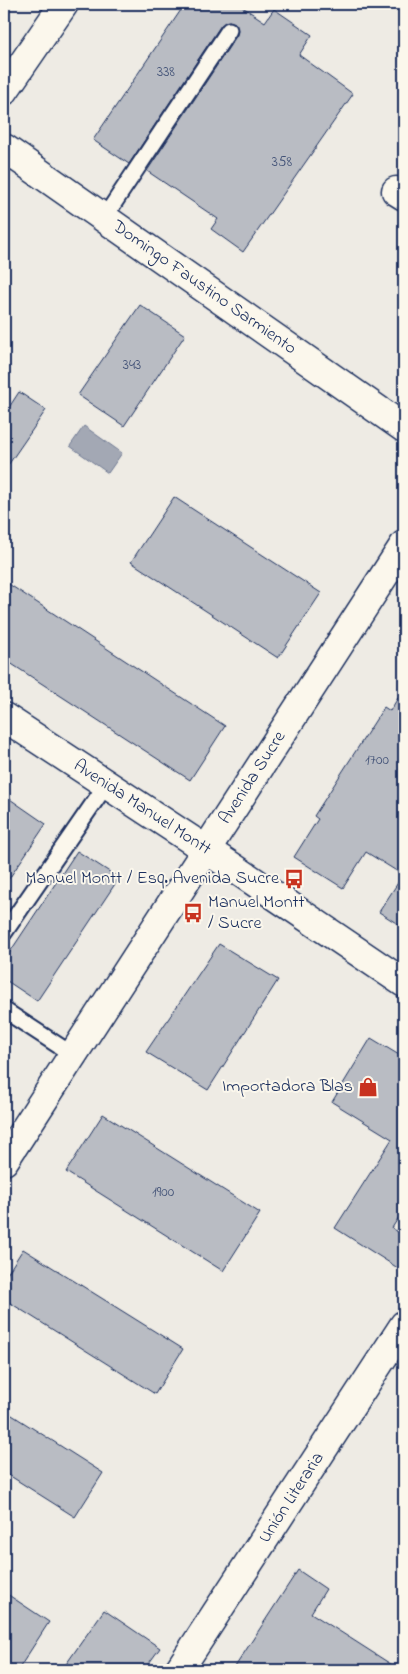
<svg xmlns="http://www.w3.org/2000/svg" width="408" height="1674" viewBox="0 0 408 1674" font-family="'Indie Flower',sans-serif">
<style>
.water{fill:#a3a8b4;stroke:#6d7892}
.building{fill:#b9bcc3;stroke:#1b2f5e}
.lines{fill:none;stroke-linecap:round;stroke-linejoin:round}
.service-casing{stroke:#1b2f5e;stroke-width:19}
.minor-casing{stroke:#1b2f5e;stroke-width:31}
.tertiary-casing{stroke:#1b2f5e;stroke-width:31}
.secondary-casing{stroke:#1b2f5e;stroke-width:31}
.service{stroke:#fbf7ec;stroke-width:15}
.minor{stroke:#fbf7ec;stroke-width:28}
.tertiary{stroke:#fbf7ec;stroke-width:28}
.secondary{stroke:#fbf7ec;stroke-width:28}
.labels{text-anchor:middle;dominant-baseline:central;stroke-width:4;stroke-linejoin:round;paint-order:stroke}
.number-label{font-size:15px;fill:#425277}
.street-label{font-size:18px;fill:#1b2f5e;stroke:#fbf7ec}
.poi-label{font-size:18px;fill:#1b2f5e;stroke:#fbf7ec;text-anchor:end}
</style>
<rect width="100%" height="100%" fill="#eeebe4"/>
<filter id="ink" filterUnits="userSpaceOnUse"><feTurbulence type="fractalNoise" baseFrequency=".02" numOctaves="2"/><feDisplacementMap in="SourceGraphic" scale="10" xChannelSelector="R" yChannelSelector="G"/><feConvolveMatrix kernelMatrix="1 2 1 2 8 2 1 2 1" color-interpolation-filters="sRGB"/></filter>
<g filter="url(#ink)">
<!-- water -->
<path class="water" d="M84,426L122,453L108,473L70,446Z"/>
<!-- building -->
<g class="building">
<path d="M185,4H238L265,22L274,9L312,35L299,55L353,94L243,252L211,229L218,219L147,171L237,35L238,30L235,23L229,21L221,25L129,164L93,140Z"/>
<path d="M140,305L185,335L124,426L78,395Z"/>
<path d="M19,392L46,410L4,471V415Z"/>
<path d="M174,497L321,593L278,658L131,562Z"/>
<path d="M4,581L225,726L190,780L4,659Z"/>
<path d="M404,688V928L379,912L403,875L366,852L343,888L294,857L318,819L314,816L384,707L390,711Z"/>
<path d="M4,795L46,824L4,886Z"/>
<path d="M77,851L119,878L37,1001L4,979V961Z"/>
<path d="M219,944L278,980L208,1090L146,1052Z"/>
<path d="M371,1038L404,1058V1209L392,1228L404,1236V1272L335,1228L392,1139L332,1102Z"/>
<path d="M103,1114L260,1213L223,1271L66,1172Z"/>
<path d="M23,1249L183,1349L155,1394L4,1299V1279Z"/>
<path d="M4,1410L103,1473L75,1517L4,1472Z"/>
<path d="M298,1570L326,1589L311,1613L400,1670H233Z"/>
<path d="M4,1592L49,1622L18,1670H4Z"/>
<path d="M104,1610L160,1648L144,1670H62Z"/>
</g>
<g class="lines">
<defs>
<g id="service">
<path d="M104,218L229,30"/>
<path d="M4,933L106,785"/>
<path d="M4,1010L73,1055"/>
</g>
<g id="minor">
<path d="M4,91L64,4"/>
<path d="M4,148L404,428"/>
<path d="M396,191L404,196"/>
<path d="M179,1670L404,1325"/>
</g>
<path id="tertiary" d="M4,1161L404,545"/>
<path id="secondary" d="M4,717L234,868L404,983"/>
</defs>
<!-- service casing -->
<use href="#service" class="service-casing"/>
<!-- minor casing -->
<use href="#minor" class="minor-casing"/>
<!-- tertiary casing -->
<use href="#tertiary" class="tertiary-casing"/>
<!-- secondary casing -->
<use href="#secondary" class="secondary-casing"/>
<!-- service -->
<use href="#service" class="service"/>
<!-- minor -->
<use href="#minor" class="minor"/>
<!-- tertiary -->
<use href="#tertiary" class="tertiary"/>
<!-- secondary -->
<use href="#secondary" class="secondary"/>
</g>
</g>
<!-- icons -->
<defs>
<symbol id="bus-bare" viewBox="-9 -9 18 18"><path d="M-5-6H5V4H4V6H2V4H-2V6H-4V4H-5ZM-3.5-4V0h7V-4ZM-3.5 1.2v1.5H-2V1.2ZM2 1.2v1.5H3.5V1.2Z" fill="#c8321e" stroke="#fbf7ec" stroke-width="2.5" paint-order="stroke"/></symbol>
<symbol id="shop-bare" viewBox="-9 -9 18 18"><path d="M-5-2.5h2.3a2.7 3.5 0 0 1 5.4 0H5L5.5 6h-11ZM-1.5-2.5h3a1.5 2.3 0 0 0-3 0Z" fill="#c8321e" stroke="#fbf7ec" stroke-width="2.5" paint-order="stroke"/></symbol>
</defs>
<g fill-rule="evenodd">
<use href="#bus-bare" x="280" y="865" width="28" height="28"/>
<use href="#bus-bare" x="179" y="899" width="28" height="28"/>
<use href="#shop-bare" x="354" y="1073" width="28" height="28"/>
</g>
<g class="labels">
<!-- number labels -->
<g class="number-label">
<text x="166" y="72">338</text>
<text x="282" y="162">358</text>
<text x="132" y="365">343</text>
<text x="377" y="760">1700</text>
<text x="163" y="1192">1900</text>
</g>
<!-- street labels -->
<g class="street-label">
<text transform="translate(204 288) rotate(35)">Domingo Faustino Sarmiento</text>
<text transform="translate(253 778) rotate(-57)">Avenida Sucre</text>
<text transform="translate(142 808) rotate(33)">Avenida Manuel Montt</text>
<text transform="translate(292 1498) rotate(-57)">Unión Literaria</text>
</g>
<!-- poi labels -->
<g class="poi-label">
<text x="279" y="879">Manuel Montt / Esq. Avenida Sucre</text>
<text x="208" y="903" text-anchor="start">Manuel Montt<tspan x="208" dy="21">/ Sucre</tspan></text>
<text x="353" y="1087">Importadora Blas</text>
</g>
</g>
<!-- margin -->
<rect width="408" height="1674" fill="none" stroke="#fbf7ec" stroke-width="20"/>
<rect x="10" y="10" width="388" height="1654" fill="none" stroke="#1b2f5e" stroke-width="2" filter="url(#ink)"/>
</svg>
